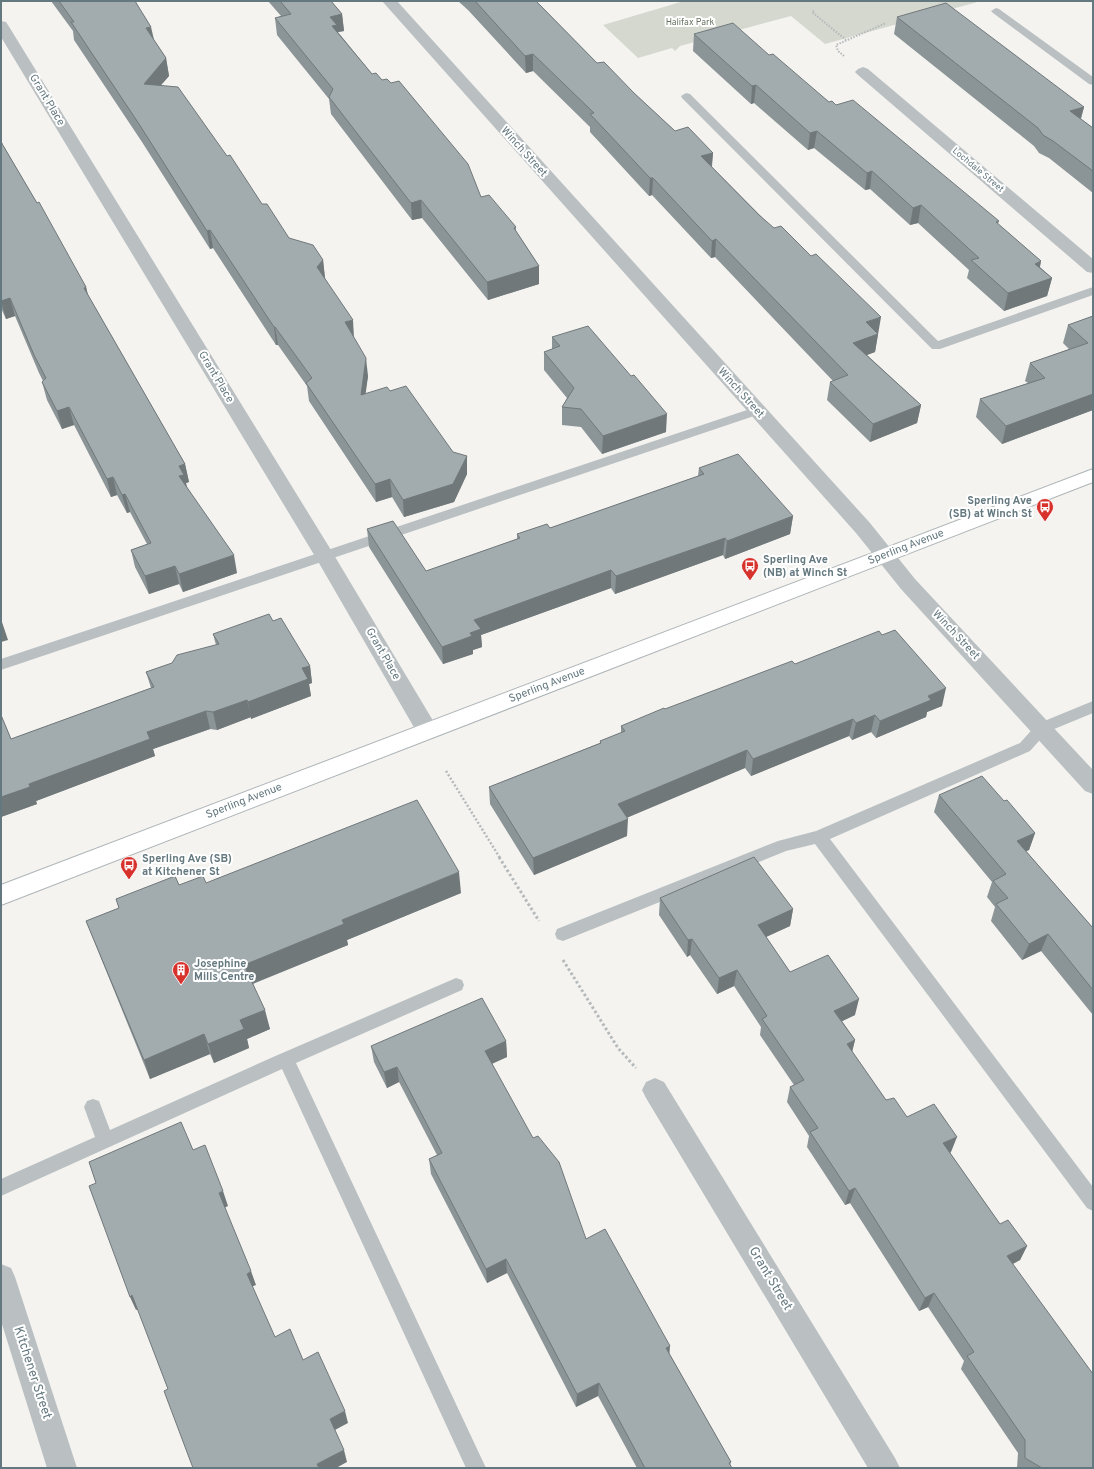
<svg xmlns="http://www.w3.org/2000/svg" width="1094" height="1469" viewBox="0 0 1094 1469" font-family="Overpass,sans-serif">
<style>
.green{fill:#d4d8cf}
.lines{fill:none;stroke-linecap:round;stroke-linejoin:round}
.secondary-casing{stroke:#adb4b7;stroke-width:2}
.path-far2{stroke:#b5b9ba;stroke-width:2;stroke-dasharray:1.5 1.5;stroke-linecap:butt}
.path-far1{stroke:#b5b9ba;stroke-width:2.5;stroke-dasharray:2 2;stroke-linecap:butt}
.path{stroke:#b5b9ba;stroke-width:3;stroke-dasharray:2.5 2.5;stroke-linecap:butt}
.lane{fill:#bac0c2;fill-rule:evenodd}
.street{fill:#bac0c2;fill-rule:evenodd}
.secondary{fill:#fff;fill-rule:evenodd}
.wall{fill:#8b9496}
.shaded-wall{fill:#71787a}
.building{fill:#a2acaf;stroke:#71787a}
.labels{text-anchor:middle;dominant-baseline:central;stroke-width:4;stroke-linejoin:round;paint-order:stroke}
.far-park-label{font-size:9px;fill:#6a7663;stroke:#fff}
.far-street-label{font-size:9px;fill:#64787f;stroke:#fff}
.street-label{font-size:11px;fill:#64787f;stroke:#fff}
.poi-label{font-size:11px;font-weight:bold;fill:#64787f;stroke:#fff;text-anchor:start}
.near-street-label{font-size:13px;fill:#64787f;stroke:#fff}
</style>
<rect width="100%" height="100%" fill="#f4f3f0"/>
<!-- green -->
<path class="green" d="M684,1H981L825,44L791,16L680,46L675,51L672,48L638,58L603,25Z"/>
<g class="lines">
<defs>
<path id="secondary" d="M1093,469V482L1,905V885Z"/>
</defs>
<!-- secondary casing -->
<use href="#secondary" class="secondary-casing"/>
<!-- path-far2 -->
<g class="path-far2">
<path d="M814,11L812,12L846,40"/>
<path d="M844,56L838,51L836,45L886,23"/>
</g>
<!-- path-far1 -->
<path class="path-far1" d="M446,771L500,858"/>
<!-- path -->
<g class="path">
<path d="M499,857L539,921"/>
<path d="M563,960L618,1048L636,1068"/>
</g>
<!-- lane -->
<g class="lane">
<path d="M996,8L999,9L1093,77V85L1089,84L993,13L991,11Z"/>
<path d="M686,93L690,94L938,341L1093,287V295L940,349H932L682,98L681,96Z"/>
<path d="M756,407L760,408L762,411L760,414L1,670V659Z"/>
<path d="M1093,701V713L1047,732L1030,751L830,839L1093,1187V1211L1087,1208L815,844L786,851L563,941L557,939L555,934L557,929L778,841L816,831L1020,743L1037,724Z"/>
<path d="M456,978L462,980L464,985L462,990L296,1063L486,1468H466L282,1069L1,1196V1179L95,1137L84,1107L87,1101L93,1099L99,1101L110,1130L280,1054Z"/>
</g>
<!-- street -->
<g class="street">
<path d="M382,1H397L870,523L915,579L1093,770V794L1085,791L901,589L856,533Z"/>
<path d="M1,21L6,22L8,25L331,550L435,724L438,730L435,736L427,738L419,736L316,558L1,37Z"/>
<path d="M863,67L868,69L1093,259V273L1087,272L858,75L855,72L858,69Z"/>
<path d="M655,1078L664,1082L895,1458L900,1468H868L646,1098L642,1090L646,1082Z"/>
<path d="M1,1264L11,1268L15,1277L77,1468H47L1,1321Z"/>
</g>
<!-- secondary -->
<use href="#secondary" class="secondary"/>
</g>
<!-- wall -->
<g class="wall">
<path d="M51,1H135L154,40L166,58L169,76L161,85L227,156L262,204L289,238L323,260L325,278L354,338L368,376L365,394L390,391L467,474L454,502L404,517L392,497L376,502L309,401L307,386L278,345H276L213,248L210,249L142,142L74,40L73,31Z"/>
<path d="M268,1H331L342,14L344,31L338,32L372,74L481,197L516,227V231L539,266V284L488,300L422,218L412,220L331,114L329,99L277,35L275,18L281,16Z"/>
<path d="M458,1H536L597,63L634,93L675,131L713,153L712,167L878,334L875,352L867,355L921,405L917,423L870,442L827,400L830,382L833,381L715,257L711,258L652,195L649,196L590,132V127L533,71L526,73L468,10Z"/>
<path d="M897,17L1084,107L1081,119L1093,128V193L1049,158L1039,153L1034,146L894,34Z"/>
<path d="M694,34L769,55L829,102L836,105L999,221L998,224L1041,261L1040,267L1052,278L1047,296L1004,311L967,278L969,270L918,223L910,225L870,189L865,190L814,148L808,150L754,103L751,104L693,51Z"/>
<path d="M1,139L3,145L86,287L88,295L185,464L189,482L186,483L187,487L237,573L183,592L179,584L149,594L135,567L131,550L147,544L130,512L127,513L117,495L111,497L74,425L62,429L47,400L42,382L43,381L39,373L15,316L6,319L1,308Z"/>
<path d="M1093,316V410L1002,444L976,417L980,399L1028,383L1025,381L1030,363L1069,349L1063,343L1068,325Z"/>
<path d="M552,337L666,432L602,454L581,427L562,425V407L567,398L544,370V352L552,349Z"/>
<path d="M699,468L793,516L790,534L725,559L723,555L615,594L611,588L481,635L482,647L473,650V654L443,664L369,547L367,529L426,571L517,539V534L550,528L698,476Z"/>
<path d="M273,621L310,666L312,683L309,684L311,696L251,719V717L217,730L210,729L153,749L155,756L36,801L37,804L1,817V715L11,739L151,688L146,672L172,663L216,645L213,634Z"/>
<path d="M795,664L942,706L927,712L926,717L876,738L871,732L852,740L849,736L751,776L745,768L627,817V836L534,875L490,804L489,787L600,743V741L621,733V726L665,709Z"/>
<path d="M939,795L1004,801L1035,833L1029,850L1026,851L1093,928V1015L1041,951L1022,960L991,921L995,907L987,897L992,882L934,812Z"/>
<path d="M206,883L461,893L347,940L348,945L253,984L270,1029L247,1039L249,1048L214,1063L210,1054L150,1079L94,941L86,921L119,908L116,899L179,885Z"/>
<path d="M660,898L793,909L790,926L766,937L790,972L855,1015L842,1021L855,1040L852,1052L886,1100L951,1152L950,1153L1000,1224L1027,1246L1020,1260L1013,1264L1093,1468H1017L1018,1453L961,1369L964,1361L928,1307L919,1311L850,1203L845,1205L807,1147L809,1136L787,1102L790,1087L794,1085L760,1035L761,1027L734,986L717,994L690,955L687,957L659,915Z"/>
<path d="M506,1041L507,1057L492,1064L586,1239L669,1353L731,1462L730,1466L732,1468H637L598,1396L576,1407L507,1273L487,1283L431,1174L429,1159L437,1155L399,1082L387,1088L374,1062L371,1046Z"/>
</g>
<!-- shaded-wall -->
<g class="shaded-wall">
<path d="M342,14L344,31L338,32L334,43L330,17Z"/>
<path d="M151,27L155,44L146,28Z"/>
<path d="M533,54V71L526,73L525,56Z"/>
<path d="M166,58L169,76L147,101L144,84Z"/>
<path d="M756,85L754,103L751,104L752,86Z"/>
<path d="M1084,107L1079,124L1070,111Z"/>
<path d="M817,131L814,148L808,150L810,133Z"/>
<path d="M713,153L711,171L701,156Z"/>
<path d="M872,171L870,189L865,190L867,173Z"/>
<path d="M650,178H653L652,195L649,196Z"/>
<path d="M421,200L422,218L412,220L411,203Z"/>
<path d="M921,205L918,223L910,225L913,208Z"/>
<path d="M210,230L213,248L210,249L207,231Z"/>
<path d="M716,239L715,257L711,258L712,241Z"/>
<path d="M323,260L325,278L319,284L317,267Z"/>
<path d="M1041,261L1037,279L1035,264Z"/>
<path d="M539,266V284L488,300L487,282Z"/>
<path d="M1052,278L1047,296L1004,311L1008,293Z"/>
<path d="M86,287L90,305L84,288Z"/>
<path d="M10,298L15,316L6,319L1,301Z"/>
<path d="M881,317L875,352L850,361L853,343L866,322Z"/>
<path d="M353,320L354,338L345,322Z"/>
<path d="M274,327H275L278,345H276Z"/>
<path d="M366,358L368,376L363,413L361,395Z"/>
<path d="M1093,394V410L1002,444L1006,426Z"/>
<path d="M921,405L917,423L870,442L873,424Z"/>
<path d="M69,407L74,425L62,429L57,411Z"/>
<path d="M667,414L666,432L602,454L603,436Z"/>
<path d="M467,456V474L454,502L404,517L403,500Z"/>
<path d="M185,464L189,482L186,483L188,493L179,476V466Z"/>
<path d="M113,477L117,495L111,497L107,479Z"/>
<path d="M390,479L392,497L376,502L375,484Z"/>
<path d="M125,494L130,512L127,513L122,495Z"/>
<path d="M793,516L790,534L725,559L727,541Z"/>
<path d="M725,538L723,555L615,594L616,576Z"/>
<path d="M234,555L237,573L183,592L179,574Z"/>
<path d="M175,566L179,584L149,594L145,576Z"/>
<path d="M611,570V588L481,635L482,647L473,650V654L443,664L442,647L474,620Z"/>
<path d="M2,622L8,640L1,642V623Z"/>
<path d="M310,666L312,683L309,684L311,696L251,719L248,702L302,668Z"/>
<path d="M946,688L942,706L927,712L926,717L876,738L880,721L928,696Z"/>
<path d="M247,700L251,717L217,730L213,712Z"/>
<path d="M206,711L210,729L153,749L155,756L36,801L37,804L1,817V797L29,784L147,732Z"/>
<path d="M875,715L871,732L852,740L856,723Z"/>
<path d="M853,719L849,736L751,776L753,759Z"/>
<path d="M747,750L745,768L617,822L618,804Z"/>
<path d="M628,819L627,836L534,875L533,858Z"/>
<path d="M1035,833L1029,850L1011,858L1017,841Z"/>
<path d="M459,872L461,893L347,940L348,945L249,985L244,965L342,920Z"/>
<path d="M793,909L790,926L755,942L758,925Z"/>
<path d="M1048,934L1041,951L1022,960L1029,944Z"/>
<path d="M692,939L690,955L687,957L688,940Z"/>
<path d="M737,970L734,986L717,994L719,978Z"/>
<path d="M859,999L855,1015L830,1027L834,1011Z"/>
<path d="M265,1010L270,1029L247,1039L249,1048L214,1063L208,1044L240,1020Z"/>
<path d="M204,1034L210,1054L150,1079L144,1060Z"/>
<path d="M855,1040L851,1056L847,1044Z"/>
<path d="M506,1041L507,1057L486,1066L485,1051Z"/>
<path d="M397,1067L399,1082L387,1088L384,1072Z"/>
<path d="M957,1137L951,1152L938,1159L943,1143Z"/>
<path d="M855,1188L850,1203L845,1205L849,1191Z"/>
<path d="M223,1191L228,1206L224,1208L219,1193Z"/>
<path d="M1027,1246L1020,1260L1000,1270L1007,1256Z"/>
<path d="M506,1259L507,1273L487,1283L486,1269Z"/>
<path d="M251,1271L256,1285L251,1287L247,1274Z"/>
<path d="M934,1293L928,1307L919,1311L925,1298Z"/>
<path d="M132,1295L138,1309L136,1310L130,1297Z"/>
<path d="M670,1346L669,1359L666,1348Z"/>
<path d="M599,1383L598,1396L576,1407L577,1394Z"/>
<path d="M345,1411L348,1423L333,1431L330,1419Z"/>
<path d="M344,1450L347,1462L336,1468H318L317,1464Z"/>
</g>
<!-- building -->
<g class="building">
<path d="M59,1H135L151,27L146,28L166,58L144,84L178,87L227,156L230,155L262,204H267L289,238L313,245L323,260L317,267L353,320L345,322L366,358L361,395L387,387L390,391L406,386L453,452L467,456L453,484L403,500L390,479L375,484L306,383L312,378L275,327H274L210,230L207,231L139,124L71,22H74Z"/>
<path d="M280,1H331L342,14L330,17L337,25L332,26L372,74L376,73L382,80L387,79L391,83L399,81L468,164L481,197L489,195L516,227L514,228L539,266L487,282L421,200L411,203L329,97L333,89L275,18L291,14Z"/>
<path d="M475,1H536L597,63L604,62L634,93L675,131L688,127L713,153L701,156L759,215L774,228L781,226L811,256L816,254L881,317L866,322L878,334L853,343L921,405L873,424L830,382L848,375L716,239L712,241L653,178H650L590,114L594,113L533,54L525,56Z"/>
<path d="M946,3L1084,107L1070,111L1093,128V171L1053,141L1043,135L1038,128L897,17Z"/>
<path d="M733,23L769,55L773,54L829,102L832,101L836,105L853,100L999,221L996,222L1041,261L1035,264L1052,278L1008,293L971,260L979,258L921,205L913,208L872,171L867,173L817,131L810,133L756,85L752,86L694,34Z"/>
<path d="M1,142L37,203L39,202L86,287L84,288L185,464L179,466L184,475L179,476L234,555L179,574L175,566L145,576L131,550L151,543L125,494L122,495L113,477L107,479L69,407L57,411L42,382L46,378L34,355L10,298L1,301Z"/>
<path d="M1093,316V394L1006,426L980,399L1045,378L1030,363L1088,343L1068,325Z"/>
<path d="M588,326L631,376L634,375L667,414L603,436L581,409L562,407L574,388L544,352L560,346L552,337Z"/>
<path d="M738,454L793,516L727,541L725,538L616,576L611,570L474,620L481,629L470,633L472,636L442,647L367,529L393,521L426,571L520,538L517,534L547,524L550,528L704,474L699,468Z"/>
<path d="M269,614L273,621L281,618L310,666L302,668L308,679L248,702L247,700L213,712L206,711L147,732L150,739L29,784L30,787L1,797V715L11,739L154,687L146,672L172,663L177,655L219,644L213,634Z"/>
<path d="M895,630L946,688L928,696L931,700L880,721L875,715L856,723L853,719L753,759L747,750L618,804L628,819L533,858L489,787L601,743L600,741L625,731L621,726L664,708L665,709L792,661L795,664L879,631L882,635Z"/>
<path d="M982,776L1004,801L1007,800L1035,833L1017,841L1093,928V990L1048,934L1029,944L996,904L1008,898L993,881L1006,874L939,795Z"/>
<path d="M417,800L459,872L342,920L344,924L244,965L265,1010L240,1020L244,1029L208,1044L204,1034L144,1060L86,921L119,908L116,899L175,876L179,885L203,876L206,883Z"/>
<path d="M754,857L793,909L758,925L790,972L828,955L859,999L834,1011L855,1040L847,1044L886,1100L894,1098L907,1117L934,1104L957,1137L943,1143L1000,1224L1008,1220L1027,1246L1007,1256L1093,1374V1468H1042L1025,1458V1440L967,1356L974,1352L934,1293L925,1298L855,1188L849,1191L810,1132L818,1128L790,1087L804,1080L762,1019L767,1016L737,970L719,978L692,939L688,940L660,898Z"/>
<path d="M482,998L506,1041L485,1051L533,1138L538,1136L559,1162L586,1239L605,1229L670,1346L666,1348L731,1462L729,1463L732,1468H645L599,1383L577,1394L506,1259L486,1269L429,1159L442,1153L397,1067L384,1072L371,1046Z"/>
<path d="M181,1122L193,1150L205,1145L223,1191L219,1193L251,1271L247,1274L275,1337L290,1329L303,1360L318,1352L345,1411L330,1419L344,1450L317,1464L319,1468H193L164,1391L168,1389L132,1295L130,1297L89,1186L96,1183L89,1162Z"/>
</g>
<!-- icons -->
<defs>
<symbol id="bus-pin" viewBox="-11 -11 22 30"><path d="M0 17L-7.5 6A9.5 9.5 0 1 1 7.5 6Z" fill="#d7332c" stroke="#fff"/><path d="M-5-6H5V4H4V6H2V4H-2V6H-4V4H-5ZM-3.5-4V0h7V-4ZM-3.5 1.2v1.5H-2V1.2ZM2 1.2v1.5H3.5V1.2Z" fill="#fff"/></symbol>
<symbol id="building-pin" viewBox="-11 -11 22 30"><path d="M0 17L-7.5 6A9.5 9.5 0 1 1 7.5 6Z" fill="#d7332c" stroke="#fff"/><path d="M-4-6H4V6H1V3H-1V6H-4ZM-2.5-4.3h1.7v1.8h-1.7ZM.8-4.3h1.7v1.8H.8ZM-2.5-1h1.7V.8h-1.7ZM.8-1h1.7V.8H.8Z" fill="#fff"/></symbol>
</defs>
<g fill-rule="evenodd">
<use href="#bus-pin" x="1035" y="497" width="20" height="27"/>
<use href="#bus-pin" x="740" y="556" width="20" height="27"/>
<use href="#bus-pin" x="119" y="855" width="20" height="27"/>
<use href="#building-pin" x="171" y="960" width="20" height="27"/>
</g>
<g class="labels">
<!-- far-park labels -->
<g class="far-park-label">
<text x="690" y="22">Halifax Park</text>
</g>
<!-- far-street labels -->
<g class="far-street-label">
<text transform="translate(978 170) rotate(40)">Lochdale Street</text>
</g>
<!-- street labels -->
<g class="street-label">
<text transform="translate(47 100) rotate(59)">Grant Place</text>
<text transform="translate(524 152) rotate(48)">Winch Street</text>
<text transform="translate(216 377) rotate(59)">Grant Place</text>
<text transform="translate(741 393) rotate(48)">Winch Street</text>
<text transform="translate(906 547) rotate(-21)">Sperling Avenue</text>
<text transform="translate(956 635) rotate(47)">Winch Street</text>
<text transform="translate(383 654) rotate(60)">Grant Place</text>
<text transform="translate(547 685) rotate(-21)">Sperling Avenue</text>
<text transform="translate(244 801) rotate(-21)">Sperling Avenue</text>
</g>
<!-- poi labels -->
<g class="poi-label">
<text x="1032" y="501" text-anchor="end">Sperling Ave<tspan x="1032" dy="13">(SB) at Winch St</tspan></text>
<text x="763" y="560">Sperling Ave<tspan x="763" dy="13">(NB) at Winch St</tspan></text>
<text x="142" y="859">Sperling Ave (SB)<tspan x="142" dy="13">at Kitchener St</tspan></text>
<text x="194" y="964">Josephine<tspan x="194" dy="13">Mills Centre</tspan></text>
</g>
<!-- near-street labels -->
<g class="near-street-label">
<text transform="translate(770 1279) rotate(59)">Grant Street</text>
<text transform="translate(32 1373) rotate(72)">Kitchener Street</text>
</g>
</g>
<!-- border -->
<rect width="1094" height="1469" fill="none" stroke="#64787f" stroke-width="4"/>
</svg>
